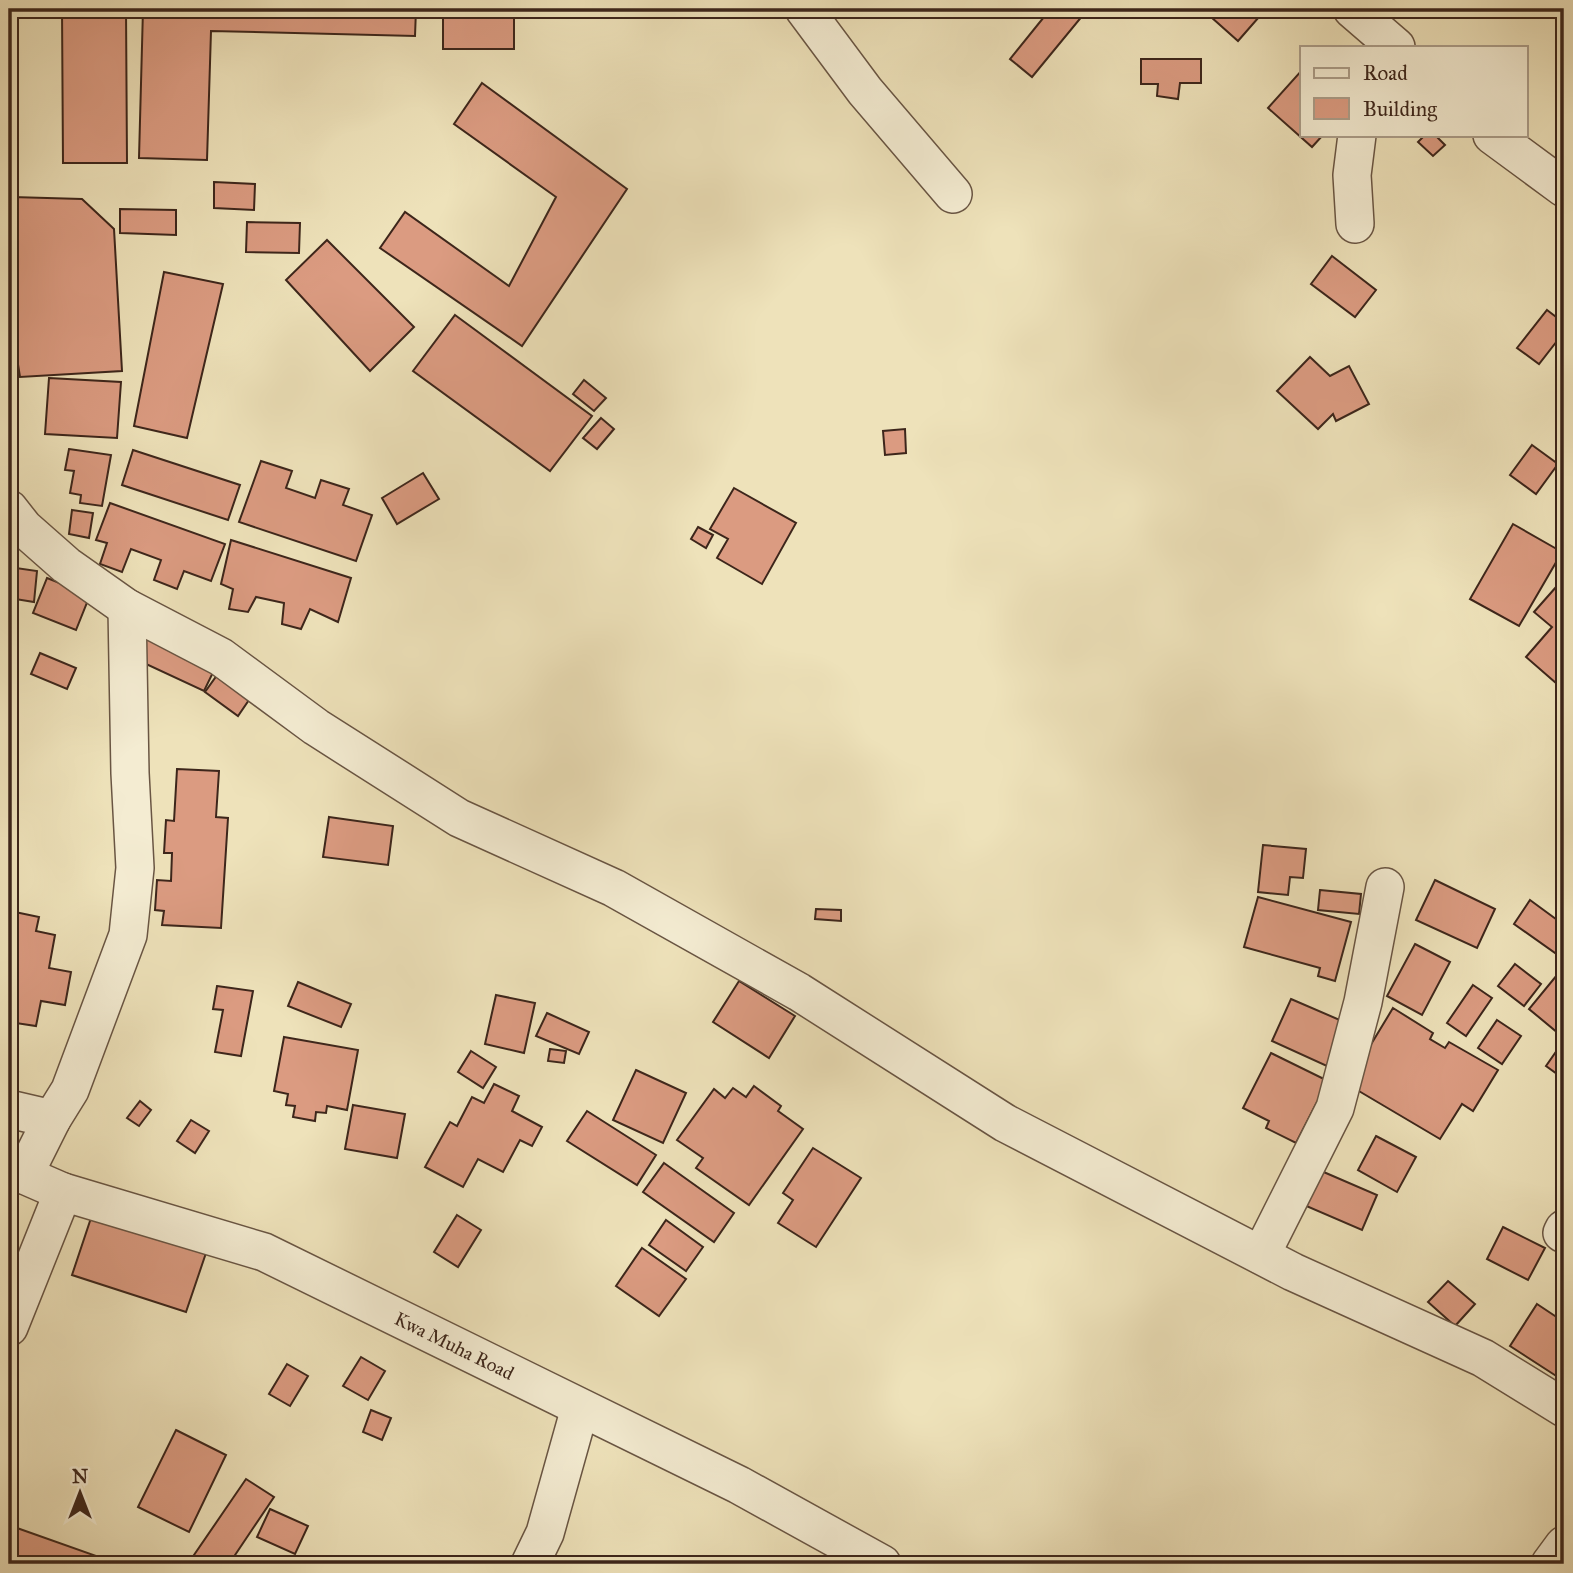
<svg xmlns="http://www.w3.org/2000/svg" width="1573" height="1573" viewBox="0 0 1573 1573" font-family="'IM FELL Great Primer',serif">
<style>
.building{fill:#db9b81;stroke:#3d261b;stroke-width:2}
.lines{fill:none;stroke-linecap:round;stroke-linejoin:round}
.minor-casing{stroke:#695543;stroke-width:40}
.minor{stroke:#f4ecd2;stroke-width:37}
.labels{text-anchor:middle;dominant-baseline:central;stroke-width:5;stroke-linejoin:round;paint-order:stroke}
.street-label{font-size:19px;fill:#3d261b;stroke:#f4ecd2}
</style>
<rect width="100%" height="100%" fill="#eee2ba"/>
<filter id="stains"><feTurbulence type="fractalNoise" baseFrequency=".00286" numOctaves="4"/><feColorMatrix values="0 0 0 0 .2 0 0 0 0 .09 0 0 0 0 .02 0 0 0 .5 -.17"/></filter>
<radialGradient id="worn" r=".72"><stop offset=".6" stop-color="#630" stop-opacity="0"/><stop offset="1" stop-color="#630" stop-opacity=".3"/></radialGradient>
<!-- building -->
<g class="building">
<path d="M62,9H126L127,163H63Z"/>
<path d="M143,9H416L415,36L211,31L207,160L139,158Z"/>
<path d="M1036,9H1088L1032,77L1010,59L1044,17Z"/>
<path d="M1202,9H1266L1238,41Z"/>
<rect x="443" y="13" width="71" height="36"/>
<path d="M1141,59H1201V83H1180L1178,99L1157,96L1158,84H1141Z"/>
<path d="M1302,70V135H1323L1312,147L1268,108Z"/>
<path d="M482,83L627,189L522,346L380,248L405,212L509,286L556,197L454,124Z"/>
<path d="M1425,135H1435L1445,145L1433,156L1418,142Z"/>
<path d="M214,182L255,184L254,210L214,208Z"/>
<path d="M12,197L82,199L114,229L122,371L20,377L12,327H9V230H11Z"/>
<path d="M120,209L176,210V235L120,233Z"/>
<path d="M247,222L300,223L299,253L246,252Z"/>
<path d="M327,240L414,327L370,371L286,280Z"/>
<path d="M1332,256L1376,290L1355,317L1311,284Z"/>
<path d="M164,272L223,284L187,438L134,426Z"/>
<path d="M1547,310L1564,323V332L1539,364L1517,348Z"/>
<path d="M455,315L592,416L550,471L413,371Z"/>
<path d="M1310,357L1330,376L1349,366L1369,404L1336,421L1333,414L1318,429L1277,391Z"/>
<path d="M49,378L121,382L117,438L45,434Z"/>
<path d="M584,380L606,398L594,411L573,394Z"/>
<path d="M601,418L614,429L597,449L583,438Z"/>
<path d="M905,429L906,453L885,455L883,431Z"/>
<path d="M1532,445L1558,464L1536,494L1510,475Z"/>
<path d="M69,449L111,455L102,506L80,503L81,495L70,493L74,471L65,470Z"/>
<path d="M133,450L240,485L228,520L122,485Z"/>
<path d="M261,461L292,471L286,488L315,498L321,480L349,489L343,505L372,515L356,561L239,522Z"/>
<path d="M423,473L439,499L397,524L382,498Z"/>
<path d="M734,488L796,523L762,584L717,558L728,539L710,529Z"/>
<path d="M110,503L225,544L211,581L184,571L177,589L154,580L161,560L131,549L122,572L100,564L107,543L96,540Z"/>
<path d="M72,510L93,513L89,538L69,534Z"/>
<path d="M1513,524L1562,552L1519,626L1470,599Z"/>
<path d="M698,527L713,535L706,548L691,539Z"/>
<path d="M231,540L351,578L338,622L310,609L301,629L282,624L284,603L256,597L248,612L229,609L233,589L221,584Z"/>
<path d="M9,567L37,571L34,602L9,598Z"/>
<path d="M47,578L90,595L76,630L33,613Z"/>
<path d="M1564,578V690L1526,657L1552,627L1534,612Z"/>
<path d="M145,626L219,660L204,691L131,657Z"/>
<path d="M40,653L76,668L67,689L31,674Z"/>
<path d="M220,671L253,694L238,716L205,692Z"/>
<path d="M177,769L219,771L216,817L228,818L221,928L162,925L164,911L155,910L157,880L171,881L172,853H164L166,820L174,821Z"/>
<path d="M329,817L393,826L388,865L323,857Z"/>
<path d="M1263,845L1306,849L1303,878L1290,877L1288,895L1258,892Z"/>
<path d="M1435,880L1495,909L1477,948L1416,920Z"/>
<path d="M1320,890L1361,894L1359,914L1318,910Z"/>
<path d="M1258,897L1351,922L1335,981L1318,976L1320,968L1244,947Z"/>
<path d="M1530,900L1564,925V947L1558,955L1514,924Z"/>
<path d="M816,909L841,910V921L815,919Z"/>
<path d="M15,912L39,917L36,931L55,935L49,968L71,972L65,1005L41,1001L36,1026L9,1022V924L13,925Z"/>
<path d="M1415,944L1450,962L1422,1015L1387,996Z"/>
<path d="M1515,964L1541,984L1524,1006L1498,986Z"/>
<path d="M1557,975L1564,981V1038L1529,1009Z"/>
<path d="M739,981L795,1016L769,1058L713,1022Z"/>
<path d="M298,982L351,1004L341,1027L288,1006Z"/>
<path d="M1473,985L1492,998L1466,1036L1447,1023Z"/>
<path d="M217,986L253,991L241,1056L215,1052L223,1010L213,1009Z"/>
<path d="M496,995L535,1003L524,1053L485,1044Z"/>
<path d="M1291,999L1349,1024L1329,1067L1272,1041Z"/>
<path d="M1393,1008L1433,1033L1430,1039L1445,1048L1449,1042L1498,1070L1473,1111L1462,1104L1440,1139L1347,1084Z"/>
<path d="M547,1013L589,1032L579,1054L536,1036Z"/>
<path d="M1497,1020L1521,1036L1502,1064L1478,1048Z"/>
<path d="M284,1037L358,1050L347,1110L327,1106L326,1113L316,1112L315,1121L293,1117L295,1106L286,1105L288,1094L274,1091Z"/>
<path d="M1560,1046L1564,1049V1079L1546,1066Z"/>
<path d="M550,1049L566,1051L564,1063L548,1061Z"/>
<path d="M471,1051L496,1067L483,1088L458,1072Z"/>
<path d="M1271,1053L1328,1081L1296,1143L1266,1128L1269,1121L1243,1108Z"/>
<path d="M636,1070L686,1093L663,1143L613,1120Z"/>
<path d="M494,1084L519,1096L512,1111L542,1127L532,1146L520,1140L503,1172L478,1159L463,1187L425,1167L450,1122L457,1126L472,1097L484,1103Z"/>
<path d="M754,1086L781,1106L778,1111L803,1129L749,1205L696,1168L703,1158L677,1140L714,1089L725,1098L733,1088L746,1097Z"/>
<path d="M140,1101L151,1110L139,1126L127,1118Z"/>
<path d="M353,1105L405,1114L397,1158L345,1149Z"/>
<path d="M587,1111L656,1155L637,1185L567,1141Z"/>
<path d="M191,1120L209,1131L195,1153L177,1141Z"/>
<path d="M1376,1136L1416,1157L1397,1192L1358,1170Z"/>
<path d="M813,1148L861,1178L816,1247L778,1223L793,1200L783,1193Z"/>
<path d="M664,1163L734,1213L714,1242L643,1192Z"/>
<path d="M1319,1170L1377,1195L1362,1230L1304,1205Z"/>
<path d="M92,1215L206,1253L186,1312L72,1275Z"/>
<path d="M457,1215L481,1230L458,1267L434,1252Z"/>
<path d="M666,1220L703,1247L686,1271L649,1245Z"/>
<path d="M1503,1227L1545,1248L1528,1280L1487,1259Z"/>
<path d="M642,1248L686,1279L659,1316L616,1286Z"/>
<path d="M1448,1281L1475,1304L1455,1326L1428,1302Z"/>
<path d="M1537,1304L1564,1322V1381L1510,1346Z"/>
<path d="M361,1357L385,1371L368,1400L343,1386Z"/>
<path d="M287,1364L308,1376L290,1406L269,1394Z"/>
<path d="M371,1410L391,1418L382,1440L363,1432Z"/>
<path d="M176,1430L226,1455L189,1532L138,1507Z"/>
<path d="M246,1479L274,1497L229,1564H207L194,1555Z"/>
<path d="M270,1509L308,1526L295,1554L257,1537Z"/>
<path d="M17,1528L102,1558L100,1564H14L9,1562V1552Z"/>
</g>
<g class="lines">
<defs>
<g id="minor">
<path d="M804,9L865,91L953,194"/>
<path d="M1352,9L1396,47"/>
<path d="M1492,135L1564,188"/>
<path d="M1355,224L1352,175L1357,135"/>
<path d="M9,509L24,528L66,565L127,608L221,657L316,727L459,818L614,888L799,992L1005,1123L1293,1272L1483,1358L1564,1408"/>
<path d="M9,1109L52,1119"/>
<path id="s1" d="M9,1171L24,1175L63,1192L264,1252L739,1485L882,1564"/>
<path d="M24,1175L52,1119L70,1090L128,935L135,868L130,773L127,608"/>
<path d="M1562,1233L1564,1229"/>
<path d="M1261,1255L1335,1108L1363,1002L1385,887"/>
<path d="M9,1327L63,1192"/>
<path d="M530,1564L545,1533L580,1408"/>
<path d="M1550,1564L1564,1545"/>
</g>
</defs>
<!-- minor casing -->
<use href="#minor" class="minor-casing"/>
<!-- minor -->
<use href="#minor" class="minor"/>
</g>
<g class="labels">
<!-- street labels -->
<g class="street-label">
<text stroke="none"><textPath href="#s1" startOffset="480">Kwa Muha Road</textPath></text>
</g>
</g>
<!-- margin -->
<rect width="1573" height="1573" fill="none" stroke="#eee2ba" stroke-width="35"/>
<rect x="10" y="10" width="1552" height="1552" fill="none" stroke="#3d261b" stroke-width="3.5"/>
<rect x="18" y="18" width="1538" height="1538" fill="none" stroke="#3d261b" stroke-width="2"/>
<!-- legend -->
<rect x="1300" y="46" width="228" height="91" fill="#f4ecd2" stroke="#ab9d89" stroke-width="2"/>
<rect x="1314" y="68" width="35" height="10" fill="#f4ecd2" stroke="#ab9d89" stroke-width="2"/>
<text x="1363" y="80" font-size="21" fill="#3d261b">Road</text>
<rect x="1314" y="98" width="35" height="21" fill="#db9b81" stroke="#ab9d89" stroke-width="2"/>
<text x="1363" y="116" font-size="21" fill="#3d261b">Building</text>
<!-- north arrow -->
<g transform="translate(80 1493)" stroke="#f4ecd2" stroke-width="5" paint-order="stroke">
<path d="M0-5L12 26L0 18L-12 26Z" fill="#3d261b"/>
<text y="-10" font-size="19" font-weight="bold" text-anchor="middle" fill="#3d261b">N</text>
</g>
<rect width="100%" height="100%" filter="url(#stains)"/>
<rect width="100%" height="100%" fill="url(#worn)"/>
</svg>
